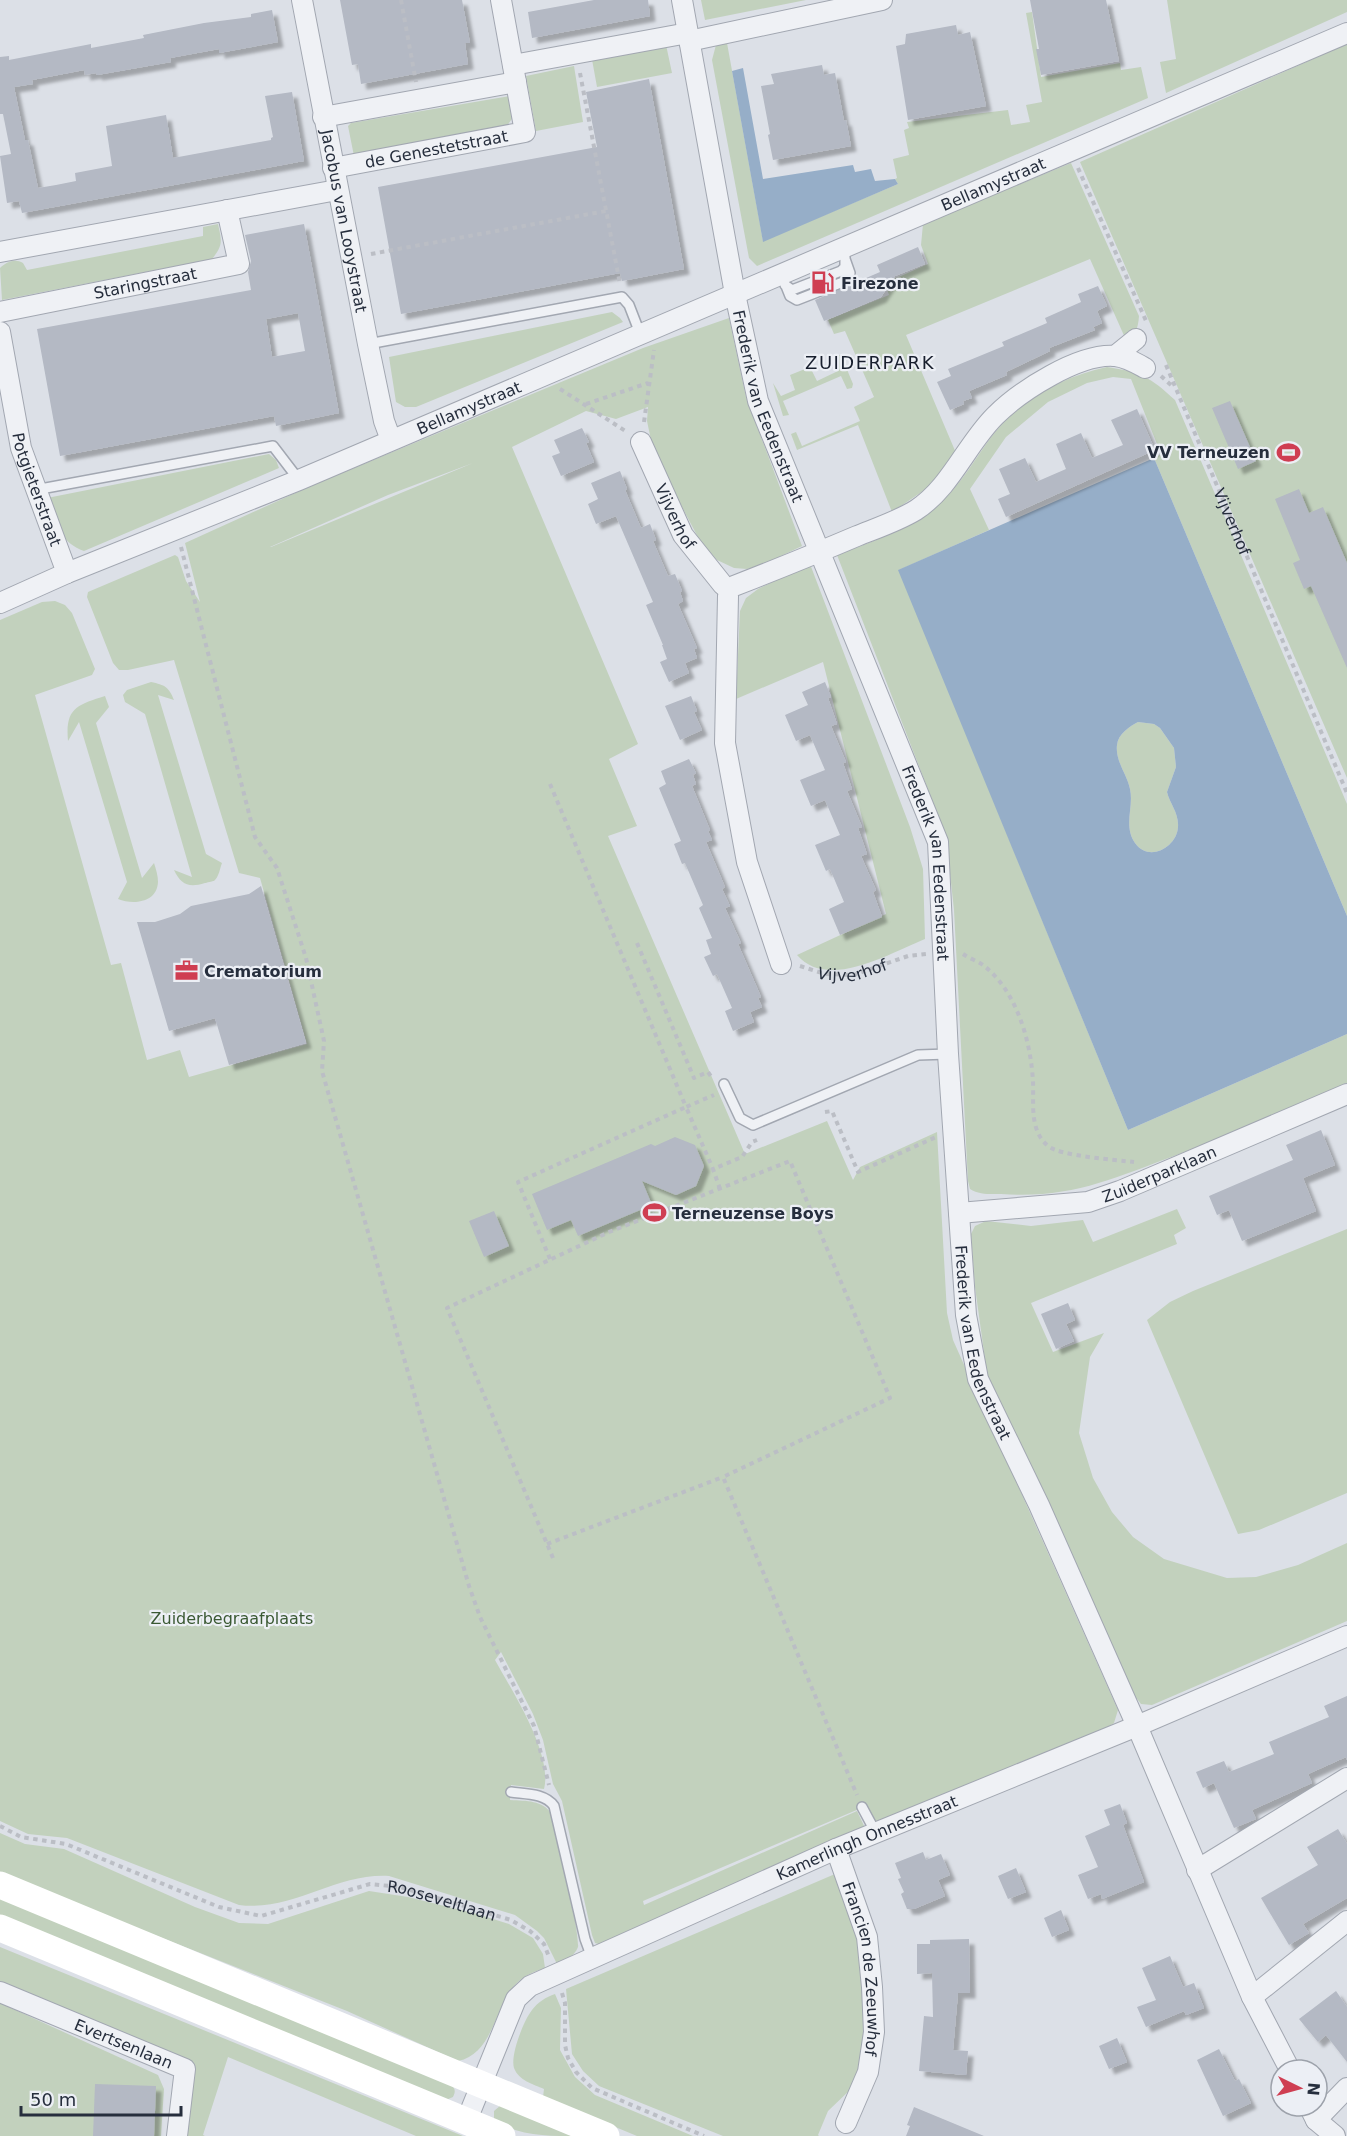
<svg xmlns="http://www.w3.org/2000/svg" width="1347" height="2136" font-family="'DejaVu Sans',sans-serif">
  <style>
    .green { fill: #c2d1bd; fill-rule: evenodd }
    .water { fill: #96aec8; fill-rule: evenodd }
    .building { fill: #b4b9c4; fill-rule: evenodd; filter: url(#shadow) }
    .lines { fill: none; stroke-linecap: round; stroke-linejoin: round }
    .lane-casing { stroke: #a2a7b1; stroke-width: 12 }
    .street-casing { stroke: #a2a7b1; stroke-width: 22 }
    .path { stroke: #bbbec5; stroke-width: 4; stroke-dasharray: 4.5 4.5; stroke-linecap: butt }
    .lane { stroke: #eff1f5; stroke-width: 9 }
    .street { stroke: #eff1f5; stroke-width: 20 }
    .secondary { stroke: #fff; stroke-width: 27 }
    .labels { text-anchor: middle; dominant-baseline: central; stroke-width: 4.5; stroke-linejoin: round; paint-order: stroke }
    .street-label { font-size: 16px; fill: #262e3d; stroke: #eceff5 }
    .poi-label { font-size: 16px; font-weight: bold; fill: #262e3d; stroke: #eceff5; text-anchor: start }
    .park-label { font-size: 16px; fill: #3a5933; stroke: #eceff5 }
    .neighbourhood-label { font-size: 18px; letter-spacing: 1.5px; fill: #181f2e; stroke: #eceff5 }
  </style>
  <defs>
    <filter id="shadow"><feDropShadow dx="5.5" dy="5.5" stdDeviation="1.5" flood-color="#0004"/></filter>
  </defs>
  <rect width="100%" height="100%" fill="#dce0e7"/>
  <path class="green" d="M701 0H806L705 20Z
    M1167 0H1347V12L1166 93 1160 62 1176 59Z
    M1032 12 1041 77 1120 63 1121 70 1141 67 1148 98 757 266 749 258 712 60 716 45 727 43 763 241 898 184 895 179 897 178 893 159 909 155 904 130 909 128 907 122 1008 110 1011 125 1030 122 1026 105 1042 102 1026 13Z
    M665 40 672 73 597 87 591 54Z
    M1347 44V778L1080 162Z
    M574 66 583 122 536 131 526 76Z
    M510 96 514 116 506 127 354 156 348 126 351 123Z
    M1071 163 1139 316C1138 329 1136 333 1126 340L1090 259 906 335 956 453 929 487 892 512 858 425 797 450 791 434 796 432 802 446 860 421 854 407 874 397 845 331 834 334 828 320 889 295 885 283 928 264 921 245 923 224Z
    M218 224C222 242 223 245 212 259L2 300 0 268C6 262 15 258 23 263L27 270 203 236V227Z
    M612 312 620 318 623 322 416 407H405L396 402 389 357Z
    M729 318 746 397 802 546 760 566 747 569 734 568 717 560 700 541 666 477 652 445 647 421 648 407 616 419 586 411 512 447 638 744 609 759 637 826 608 836 745 1154 827 1121 853 1180 860 1167 937 1132 947 1313 953 1340 1118 1710 1114 1723 1102 1731 878 1826 866 1806 643 1901 644 1905 857 1811 866 1830 602 1945 595 1943 592 1935 562 1801 553 1784 543 1740 533 1714 501 1652 495 1660C512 1691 553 1754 544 1789L511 1785 510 1800C527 1801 542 1800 552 1814 558 1823 580 1937 578 1947 574 1957 566 1959 557 1964L544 1938 537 1931 515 1915 389 1876C335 1873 293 1912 239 1905L67 1838 28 1834 0 1821V620L42 602 55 601 65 605 72 613 95 669 92 675 35 695 111 965 121 963 147 1060 180 1050 189 1077 307 1044 260 878 239 873 174 660 128 670H119L113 663 87 597 88 592 175 555 178 557 186 581 200 602 185 543 313 485 643 348ZM473 463 271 547H270L388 495Z
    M838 355H841L853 384 852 388 847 389 841 376 783 401 789 415 783 416 773 383 781 396 795 390 790 375 810 367 817 381 838 371 834 357Z
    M1107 367C1141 372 1150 377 1175 400L1347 804V916L1154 458 1161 454 1131 379 1113 377 1087 383 1048 402 1006 437 970 489 989 530 899 570 1128 1130 1347 1034V1083C1289 1107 1232 1133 1174 1156 1112 1179 1070 1199 1001 1194 991 1194 979 1195 970 1189L968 1181 954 910 948 855 936 810 837 555C874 541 913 528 942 501 962 483 976 457 992 436 1021 400 1063 376 1107 367Z
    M269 454 276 460 279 468 84 551C59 542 55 521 47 498Z
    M810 564 910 827 923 869 925 939C890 953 828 991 797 955L886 914 823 662 736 699 740 611 746 598 758 589Z
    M151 682C165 685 169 687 174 700L158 695 206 854 222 863C220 868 219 877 214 881 213 881 206 883 205 883 189 888 181 885 174 870L192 877 145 714 125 702 123 695 127 690Z
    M105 696 109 707 96 723 142 878 154 863C156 869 158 876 158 882 157 903 133 905 118 899L127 882 79 722 68 741C65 708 77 705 105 696Z
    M1138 722 1154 724 1160 728 1174 748 1176 767 1167 792C1170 804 1179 813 1178 827 1177 847 1149 863 1135 843 1123 825 1134 808 1130 789 1127 774 1115 761 1117 745 1118 734 1130 726 1138 722Z
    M1177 1209 1186 1228 1174 1235 1177 1244 1031 1303 1053 1352 1104 1333 1090 1357 1079 1433 1093 1478 1112 1512 1133 1537 1164 1559 1227 1578 1256 1577 1298 1565 1347 1543V1621L1152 1705 1141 1704 1134 1695 987 1374 975 1287 971 1234 975 1226 986 1221 1031 1226 1083 1220 1093 1242Z
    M1347 1229V1493L1259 1530 1238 1534 1147 1320 1170 1302 1193 1291Z
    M0 1833 25 1844 64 1849 195 1907 239 1923 268 1924 369 1891 408 1897 477 1914 509 1924 533 1938 543 1954 545 1968C535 1971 523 1976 516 1984 494 2008 493 2054 458 2061L347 2011 0 1874Z
    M835 1874 845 1895 861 1951 866 2018 859 2070 851 2089 828 2111 818 2135 819 2136H723L599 2086 583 2071 572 2054 566 1989Z
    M0 1898 451 2084C455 2089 456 2091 453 2097L446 2100 0 1917Z
    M0 1947 463 2136H416L228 2057 203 2135 205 2136H179L181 2075 0 1984Z
    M555 1994 561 2008 560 2050 575 2077 595 2095 693 2136H637L543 2097 544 2089C533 2084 519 2081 514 2068 510 2055 524 2020 532 2010 538 2002 546 1997 555 1994Z
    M0 2003 158 2075 164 2089 161 2136H0Z
    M501 2105 578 2136C549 2136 516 2136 494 2119V2111Z"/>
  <path class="water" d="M743 68 763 179 853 165 855 172 871 169 875 181 895 179 898 184 763 242 732 71Z
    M1154 458 1347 916V1034L1128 1130 898 570ZM1138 722 1154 724 1160 728 1174 748 1176 767 1167 792C1170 804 1179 813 1178 827 1177 847 1149 863 1135 843 1123 825 1134 808 1130 789 1127 774 1115 761 1117 745 1118 734 1130 726 1138 722Z"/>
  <path class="building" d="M340 0H462L470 43H465L468 64 361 84 358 64 352 65Z
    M594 0H648L650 16 532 38 528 12Z
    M1030 0H1106L1119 61 1041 75 1036 49H1039Z
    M272 10 278 42 219 53V49L170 58 171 62 97 75 96 73 85 75 84 70 32 80 33 84 14 87 25 140H28L38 188 56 185 76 181 75 173 112 166 106 126 166 115 173 158 271 140V138L273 137 265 96 292 92 304 161 22 213 19 201 7 203 0 156 11 154 3 114H0V57L9 56V60L91 44V48L144 38 143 35 204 23 251 17V14Z
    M956 25 958 35 970 32 986 106 908 120 896 46 905 44 906 34Z
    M822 65 824 75 835 73 844 121 846 120 851 146 773 160 768 135 770 134 761 86 774 84 771 74Z
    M649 79 684 269 622 281 620 273 401 314 378 187 597 147 586 92Z
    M304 224 339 413 276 426 274 416 60 456 37 329 251 290 248 272 251 261 245 235ZM298 313 305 351 272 357 266 319Z
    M918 247 925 264 895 276 881 297 824 321 815 300 880 272 877 265Z
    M1098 286 1107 306 1097 311 1102 323 1093 327 1095 330 1049 348 1050 351 1006 372 1007 375 969 391 972 398 963 401 964 404 950 410 937 382 951 376 948 369 1004 346 1002 342 1047 323 1045 318 1081 302 1078 294Z
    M1230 401 1256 461 1238 469 1212 408Z
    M1137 409 1155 450 1006 517 998 499 1010 494 999 469 1025 458 1036 482 1066 469 1056 444 1081 433 1092 458 1123 445 1111 420Z
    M582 428 589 442 586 443 594 462 561 476 552 456 560 453 554 440Z
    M620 471 627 489 625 490 641 528 650 524 656 540 653 541 668 576 675 574 682 591 680 592 683 601 678 604 697 648 694 649 697 658 685 663 689 673 669 682 660 662 667 659 662 645H663L646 605 653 602 616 516 596 524 588 504 598 499 591 483Z
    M1299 489 1309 513 1323 507 1347 563V668L1311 586 1304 589 1293 563 1300 560 1275 499Z
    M825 682 831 697 828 698 837 724 831 726 846 762 843 763 852 789 847 791 862 827 858 828 867 854 861 856 876 890 873 892 882 917 840 935 829 909 844 902 830 869 826 871 815 845 840 835 825 800 811 806 800 780 825 770 810 735 796 741 785 715 808 705 802 692Z
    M691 696 697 711 694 712 702 730 680 740 665 706Z
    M689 759 696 773 693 775 696 784 692 786 710 830 708 831 712 840 706 842 725 887 722 889 730 906 725 908 741 943 738 944 761 997 758 998 762 1007 750 1012 754 1022 733 1031 725 1011 732 1008 717 974 713 976 704 957 711 954 706 940 712 938 699 908 703 905 685 863 682 864 674 844 681 841 659 788 666 784 661 771Z
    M261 886 306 1043 229 1065 215 1018 169 1031 137 922H155L180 914 191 906 249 894Z
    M1321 1130 1335 1165 1303 1178 1316 1211 1242 1241 1229 1210 1217 1215 1209 1196 1293 1160 1286 1145Z
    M675 1137 695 1145 704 1166 696 1186 676 1195 642 1181 652 1205 578 1236 571 1220 547 1230 532 1194 651 1144 655 1146Z
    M494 1211 509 1246 484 1257 469 1221Z
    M1068 1303 1075 1320 1066 1324 1074 1341 1056 1349 1041 1314Z
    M1347 1696V1760L1346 1757 1308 1774 1312 1783 1252 1810 1256 1819 1234 1828 1214 1783 1203 1788 1196 1772 1224 1761 1229 1772 1274 1754 1269 1742 1329 1717 1324 1706Z
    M1120 1804 1127 1823 1123 1825 1144 1882 1102 1899 1101 1894 1088 1899 1078 1875 1098 1867 1085 1836 1110 1825 1104 1810Z
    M1338 1829 1347 1844V1898L1303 1924 1309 1933 1289 1945 1261 1898 1318 1865 1307 1847Z
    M923 1852 926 1860 941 1854 950 1875 938 1880 945 1896 914 1909H907L901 1894 904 1892 898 1879 901 1878 895 1863Z
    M1016 1868 1026 1892 1008 1899 998 1876Z
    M1061 1910 1069 1930 1052 1937 1044 1918Z
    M969 1939 970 1993H958L953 2050 968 2051 966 2075 919 2071 924 2016 933 2017 932 1973 917 1974V1944H930V1940Z
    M1170 1956 1183 1987 1194 1983 1204 2008 1186 2015 1184 2011 1146 2027 1137 2007 1156 2000 1142 1968Z
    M1336 1991 1347 2007V2062L1326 2035 1318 2042 1299 2019Z
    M1117 2038 1127 2062 1109 2069 1099 2046Z
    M1219 2049 1235 2081 1239 2079 1251 2103 1223 2116 1197 2060Z
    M95 2084 156 2086 154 2136H93Z
    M914 2107 984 2136H906L910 2126 907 2125Z"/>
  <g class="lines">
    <defs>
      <path id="lane" d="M785 285 792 290 841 271 845 267V257
        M786 286 790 296 797 300 843 282 850 273 844 256
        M368 344 622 297 629 305 641 336
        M35 490 273 446 299 480
        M724 1084 740 1118 753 1125 918 1055 948 1054
        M511 1792C525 1794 545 1793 554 1806L585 1939 592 1958
        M862 1807 876 1833"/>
      <g id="street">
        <path id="s4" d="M302 0 368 344 384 421 391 440"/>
        <path id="s5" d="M682 0 735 294 758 401 938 842 948 1054 966 1315 978 1379 1039 1505 1137 1726 1252 1997 1290 2070"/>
        <path d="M689 41 882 0"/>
        <path d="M513 65 688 33"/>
        <path d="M323 117 516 82"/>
        <path id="s6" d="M333 168 525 132 501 0"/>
        <path d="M0 252 337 190"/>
        <path id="s7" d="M0 312 239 264 227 210"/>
        <path id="s8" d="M0 332 21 448 67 573"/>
        <path d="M1115 356 1136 339"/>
        <path id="s9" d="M641 442 683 535 723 585"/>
        <path d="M734 586C775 570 817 553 857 536 877 528 898 521 916 510 951 487 966 445 995 416 1020 391 1079 353 1115 356 1126 357 1136 363 1145 368"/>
        <path d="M728 596 725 743 747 862 781 964"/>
        <path id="s10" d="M0 603 67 573 299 480 1347 33"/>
        <path id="s11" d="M959 1213 1088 1202 1120 1191 1347 1094"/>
        <path id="s12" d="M836 1849 867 1937 872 1987 874 2032 868 2072 846 2123"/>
        <path d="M1197 1870 1347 1778"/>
        <path id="s13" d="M0 1992 185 2069 177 2136"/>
        <path d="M1252 1997 1347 1921"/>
        <path d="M1309 2106 1316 2120 1335 2136"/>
        <path d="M1316 2120 1347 2088"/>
        <path id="s14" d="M466 2122 516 1999 530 1986 836 1849 1137 1726 1347 1636"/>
      </g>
    </defs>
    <use href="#lane" class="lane-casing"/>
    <use href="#street" class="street-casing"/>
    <g class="path">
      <path d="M401 0 416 82"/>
      <path d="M580 73 620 284"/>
      <path d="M1078 168 1147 323"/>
      <path d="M371 254 606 211"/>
      <path id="s1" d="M1166 365 1347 793"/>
      <path d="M1161 376 1173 387"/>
      <path d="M560 389 627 432"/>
      <path d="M586 404 648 383"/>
      <path d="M644 422 654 350"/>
      <path d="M181 547 255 837 277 868 306 958 324 1041 322 1071 469 1586 480 1617 534 1726 549 1785"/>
      <path d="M550 784 686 1107 714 1095"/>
      <path d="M637 943 694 1078 708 1072 712 1078"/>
      <path d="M963 954C969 958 977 961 983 965 1017 991 1031 1042 1033 1082 1034 1104 1029 1130 1048 1146 1060 1156 1116 1160 1134 1162"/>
      <path id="s2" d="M800 966 825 974 854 975 908 956 926 954"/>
      <path d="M825 1112 832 1111 858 1172 936 1137"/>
      <path d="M720 1189 713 1169 742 1157 752 1142 757 1140"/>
      <path d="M550 1259 518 1182 686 1107 713 1169"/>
      <path d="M547 1544 723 1477"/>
      <path d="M553 1558 447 1308 609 1232 790 1161 890 1398 723 1477 857 1795"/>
      <path id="s3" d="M0 1826 21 1837 66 1844 219 1907 261 1916 370 1884 400 1887 511 1920 530 1931 544 1944 549 1957"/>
      <path d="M562 1993 565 2003V2045L568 2058 576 2072 592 2088 704 2136"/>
    </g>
    <use href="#lane" class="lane"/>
    <use href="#street" class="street"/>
    <path class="secondary" d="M0 1885 606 2136
      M0 1928 502 2136"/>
  </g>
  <defs>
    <symbol id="fuel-bare" viewBox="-9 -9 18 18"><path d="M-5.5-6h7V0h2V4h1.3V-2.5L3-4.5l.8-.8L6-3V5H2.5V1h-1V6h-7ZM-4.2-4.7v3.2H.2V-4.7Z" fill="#cf3e52" stroke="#eceff5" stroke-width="2.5" paint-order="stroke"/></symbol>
    <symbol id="stadium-bare" viewBox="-9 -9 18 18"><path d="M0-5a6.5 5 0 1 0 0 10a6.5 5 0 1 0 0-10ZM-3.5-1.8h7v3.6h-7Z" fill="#cf3e52" stroke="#eceff5" stroke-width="2.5" paint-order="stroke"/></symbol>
    <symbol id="office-bare" viewBox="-9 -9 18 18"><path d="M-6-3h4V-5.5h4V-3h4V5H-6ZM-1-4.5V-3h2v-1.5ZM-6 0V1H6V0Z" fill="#cf3e52" stroke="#eceff5" stroke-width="2.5" paint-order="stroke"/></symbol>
  </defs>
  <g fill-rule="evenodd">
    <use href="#fuel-bare" x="806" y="266" width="33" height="33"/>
    <use href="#stadium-bare" x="1272" y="436" width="33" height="33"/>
    <use href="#office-bare" x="170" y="954" width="33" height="33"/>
    <use href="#stadium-bare" x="638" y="1196" width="33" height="33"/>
  </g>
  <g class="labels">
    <g class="street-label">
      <text stroke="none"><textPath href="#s6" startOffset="105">de Genestetstraat</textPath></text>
      <text stroke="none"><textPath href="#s10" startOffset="1078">Bellamystraat</textPath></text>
      <text stroke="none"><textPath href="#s4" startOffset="225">Jacobus van Looystraat</textPath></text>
      <text stroke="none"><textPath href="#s7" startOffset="148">Staringstraat</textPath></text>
      <text stroke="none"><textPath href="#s5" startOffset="416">Frederik van Eedenstraat</textPath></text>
      <text stroke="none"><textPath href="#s10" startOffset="508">Bellamystraat</textPath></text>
      <text stroke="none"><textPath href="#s8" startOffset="162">Potgieterstraat</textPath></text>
      <text stroke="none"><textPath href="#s9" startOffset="82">Vijverhof</textPath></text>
      <text stroke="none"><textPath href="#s1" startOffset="170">Vijverhof</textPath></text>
      <text stroke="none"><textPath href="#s5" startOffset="903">Frederik van Eedenstraat</textPath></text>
      <text stroke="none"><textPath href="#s2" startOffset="54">Vijverhof</textPath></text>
      <text stroke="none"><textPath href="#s11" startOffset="206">Zuiderparklaan</textPath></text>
      <text stroke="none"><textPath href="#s5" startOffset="1389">Frederik van Eedenstraat</textPath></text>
      <text stroke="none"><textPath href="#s14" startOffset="520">Kamerlingh Onnesstraat</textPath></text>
      <text stroke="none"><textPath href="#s3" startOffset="465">Rooseveltlaan</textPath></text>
      <text stroke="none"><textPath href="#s12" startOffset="124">Francien de Zeeuwhof</textPath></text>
      <text stroke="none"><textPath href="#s13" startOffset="134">Evertsenlaan</textPath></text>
    </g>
    <g class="poi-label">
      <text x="841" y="283">Firezone</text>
      <text x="1270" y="452" text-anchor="end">VV Terneuzen</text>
      <text x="204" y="971">Crematorium</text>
      <text x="672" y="1213">Terneuzense Boys</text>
    </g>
    <g class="park-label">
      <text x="232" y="1618">Zuiderbegraafplaats</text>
    </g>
    <g class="neighbourhood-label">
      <text x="870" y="362">ZUIDERPARK</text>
    </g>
  </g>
  <g transform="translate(1299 2088) rotate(95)"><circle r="28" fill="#eceff5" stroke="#9da2ab" stroke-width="1.5"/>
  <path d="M0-4.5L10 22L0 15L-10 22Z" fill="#cf3e52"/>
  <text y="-9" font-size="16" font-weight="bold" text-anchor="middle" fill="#262e3d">N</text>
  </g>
  <path d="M21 2106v9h160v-9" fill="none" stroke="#262e3d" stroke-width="3"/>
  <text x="30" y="2106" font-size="18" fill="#262e3d" stroke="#eceff5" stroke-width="4.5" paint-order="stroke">50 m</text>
</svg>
